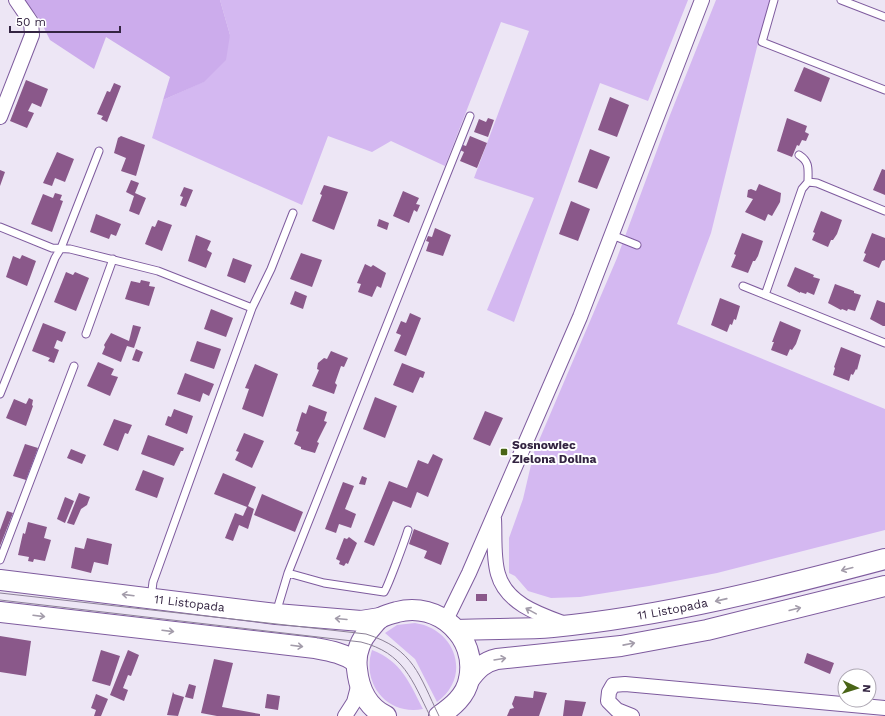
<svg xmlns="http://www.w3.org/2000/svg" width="885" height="716" font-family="'Work Sans',sans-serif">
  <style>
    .green { fill: #d4b8f1 }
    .forest { fill: #ccacec }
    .building { fill: #8a588a }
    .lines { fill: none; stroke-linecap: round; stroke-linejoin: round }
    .lane-casing { stroke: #7e5b9e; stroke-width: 9 }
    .street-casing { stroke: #7e5b9e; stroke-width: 16 }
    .secondary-casing { stroke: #7e5b9e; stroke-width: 22 }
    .lane { stroke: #fff; stroke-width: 7 }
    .street { stroke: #fff; stroke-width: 14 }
    .secondary { stroke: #fff; stroke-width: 20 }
    .tram { stroke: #8c8197; stroke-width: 1 }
    .oneway { stroke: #a39caa }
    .poi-dot { fill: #496416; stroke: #fff; stroke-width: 1.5 }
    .labels { text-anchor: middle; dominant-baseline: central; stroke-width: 4; stroke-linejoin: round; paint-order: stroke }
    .poi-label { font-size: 12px; font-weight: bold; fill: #332441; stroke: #fff; text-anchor: start }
    .street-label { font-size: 12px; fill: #332441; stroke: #fff }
  </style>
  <rect width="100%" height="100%" fill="#ede6f5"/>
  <path class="green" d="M220 0H688L648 101 600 83 514 322 487 310 534 198 474 178 529 31 501 22 445 166 391 141 372 152 328 136 302 205 152 138 163 100 203 82 230 35Z
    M716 0H772L760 35 711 233 677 324 885 409V530L717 573 649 586 580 597 551 598 528 591 515 576 509 573V538L523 499 534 452 617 258 670 115Z
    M415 623C456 629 472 677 437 702L415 659 385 633 397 625Z
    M372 650C402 662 409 682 423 709 387 716 361 683 372 650Z"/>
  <path class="forest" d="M24 0H220L230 35 226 60 204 82 163 100 170 77 106 37 94 69 50 40 40 20Z"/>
  <path class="building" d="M804 67 830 78 821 102 794 91Z
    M26 80 48 89 41 107 32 103 28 111 34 113 27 128 10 121Z
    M114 83 121 86 107 122 101 119 103 116 97 114 107 91 110 92Z
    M610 97 629 105 617 137 598 130Z
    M488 118 494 120 488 137 474 132 479 119 486 122Z
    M787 118 807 126 805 132 809 134 806 141 802 140 799 146 797 145 792 157 777 151Z
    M121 136 145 145 136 176 121 171 126 158 114 153 118 138Z
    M470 136 487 143 477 168 460 161 464 152 460 150 463 145 466 146Z
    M590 149 610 157 597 189 578 182Z
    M57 152 74 159 65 182 55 178 52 186 43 183Z
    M882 169 885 170V195L873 190Z
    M0 170 5 172 0 186Z
    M131 180 139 183 135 193 146 198 139 215 129 211 134 196 126 192Z
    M759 184 781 193 780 202 772 216 768 214 765 221 745 212 753 199 747 197 748 190 751 189 756 191Z
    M324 185 348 192 334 230 312 221 322 195 320 194Z
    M184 187 193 190 186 207 180 205 183 197 180 196Z
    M403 191 419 198 416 204 420 205 417 212 414 210 409 223 393 216Z
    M55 193 62 195 60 200 63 201 52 232 31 224 43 194 53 198Z
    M571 201 590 209 578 241 559 234Z
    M821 211 842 220 837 234 833 240H831L828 247 812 240 815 233 813 232Z
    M96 214 121 224 116 236 111 234 109 239 90 232Z
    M379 219 389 223 387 230 377 226Z
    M158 220 172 225 162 251 145 244 152 226 155 227Z
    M435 228 451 235 443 256 426 251 429 242 426 241 428 236 432 237Z
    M742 233 763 241 758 256 755 261H753L748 273 731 267 736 255 734 254Z
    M872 233 885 238V260L882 261 879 268 863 261 866 254 864 253Z
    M196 235 211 241 207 250 212 253 206 268 188 261Z
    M301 253 322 260 312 287 290 279Z
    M22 255 36 261 27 286 6 277 13 256 20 259Z
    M233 258 252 265 245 283 227 276Z
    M365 264 371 267 373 265 386 273 381 288 377 286 372 297 358 292 361 284 357 283Z
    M795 267 814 275 813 277 820 279 814 295 807 292 806 294 800 292V293L787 286Z
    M66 272 73 275 75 272 89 278 76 311 54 302Z
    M141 280 150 282 149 286 155 287 149 306 125 299 131 281 140 283Z
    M835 284 854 291V293L861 295 855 311 848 309 847 311 842 309 841 310 828 303Z
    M295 291 307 296 303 309 290 304Z
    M720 298 740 306 736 320 734 319 732 325 730 324 727 332 711 325Z
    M877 300 885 303V326H883L870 319Z
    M211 309 233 318 226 337 204 329Z
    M410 313 421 318 406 356 394 351 401 335 396 333 401 321 406 323Z
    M780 321 801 330 796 344 792 350 790 349 787 356 771 350 774 342H772Z
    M43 323 66 332 62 342 57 340 54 348 59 350 54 363 48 361 50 358 32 351Z
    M133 325 141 327 134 348 127 346 121 362 102 354 105 347 104 345 111 333 129 341Z
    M197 341 221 349 214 369 190 361Z
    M841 347 861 355 857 370 856 369 853 375 851 374 849 381 833 375 835 368 834 367Z
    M136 349 143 352 139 362 132 360Z
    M331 351 348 358 344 367 341 366 335 383 337 385 334 394 312 386 319 370 317 369 318 363 324 358 327 359Z
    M98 362 114 369 111 375 118 377 110 396 87 386Z
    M402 363 425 372 423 378 420 377 413 393 393 385Z
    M255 364 278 374 263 417 242 409 249 389 245 388Z
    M185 373 214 384 209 396 203 393 200 402 177 394Z
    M375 397 397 406 385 438 363 429Z
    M29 398 33 400 32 405 33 406 26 426 6 418 14 399 26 404Z
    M309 405 327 412 324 421 327 422 317 442 319 443 315 453 301 449V447L294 444 299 432 296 431 302 412 306 414Z
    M174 409 193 416 187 434 165 425 168 416 171 417Z
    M485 411 503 418 490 446 473 439Z
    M114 419 132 425 128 434 125 433 118 451 103 445Z
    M244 433 264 441 252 468 235 460 239 452 236 451Z
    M148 435 184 448 183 451H181L174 466 141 454Z
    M25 444 38 448 26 480 13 476Z
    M71 449 86 455 82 464 67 458Z
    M433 454 443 459 428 497 417 492 411 508 393 501 374 546 364 542 389 481 407 488 418 460 428 464Z
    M143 470 164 478 157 498 135 490Z
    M223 473 256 487 248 506 254 509 248 529 239 525 233 541 225 538 235 513 243 516 247 507 214 494Z
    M362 476 367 478 365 485 359 484Z
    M343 482 354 486 345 509 356 514 351 528 339 524 336 533 325 529Z
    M79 493 90 497 87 505 81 509 74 525 67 523Z
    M262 494 303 512 295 532 254 515Z
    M65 497 74 501 65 523 57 519Z
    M7 511 13 513 0 546V530Z
    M28 522 47 527 44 538 51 540 45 561 34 559 33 562 28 561 29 557 18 555 23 533 25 534Z
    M414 529 449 543 441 565 424 558 427 551 409 544Z
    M349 537 357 543 348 564 346 563 344 566 339 564 340 561 336 559 344 538 347 539Z
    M87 538 112 544 108 565 94 562 91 573 71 568 75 547 84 549Z
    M476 594H487V601H476Z
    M0 636 31 641 26 676 0 672Z
    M101 650 120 656 110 686 92 681Z
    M128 650 139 655 131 676 128 675 123 688 128 690 124 701 110 695Z
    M807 653 834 663 830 674 804 663Z
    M214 659 233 663 222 707 260 714V716H217L201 713Z
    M189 684 196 686 193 699 185 697Z
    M534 691 547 693 539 716H507L510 709 514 708 512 704 515 696 533 698Z
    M173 692 174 694 184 697 178 716 167 715Z
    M96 694 108 699 101 716H94L96 710 91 708Z
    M267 694 280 696 278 710 265 708Z
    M565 700 586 702 582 716H563Z"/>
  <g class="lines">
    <defs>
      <path id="lane" d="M774 0 762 42 885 90
        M841 0 885 17
        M799 155C810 162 808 169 808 182
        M0 227 52 248 70 249 158 271 252 308 153 582 151 598
        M612 235 637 245
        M743 286 885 343
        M765 295 802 189 808 182 817 183 885 211
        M252 308 271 269 293 213
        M86 334 113 259
        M0 394 55 258 61 248 99 151
        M0 560 74 366
        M288 573 324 583 384 592C387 589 405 540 408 530
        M276 613 288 573 470 116"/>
      <path id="street" d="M0 117 32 35 31 22 16 0
        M494 519C495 536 493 557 498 574 506 603 538 614 563 623
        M446 620 469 573 580 317 702 0
        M345 716 354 702 359 683
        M632 716 617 710 608 701 609 692 613 685 625 684 885 708"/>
      <g id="secondary">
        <path id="s1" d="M0 580 276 614 361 621 380 618"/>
        <path d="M0 612 315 648C331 651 343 653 356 662"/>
        <path id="s2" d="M456 630C489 628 521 630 553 627 666 616 776 588 885 559"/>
        <path d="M469 680C477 669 484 662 497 659L621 646 707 630 885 586"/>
        <path d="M386 716C367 707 359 689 357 669 355 655 360 641 369 630 372 627 376 621 379 619 384 615 391 614 397 612 438 601 478 637 469 679 466 696 452 707 439 716"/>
      </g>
    </defs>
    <use href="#lane" class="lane-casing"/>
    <use href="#street" class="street-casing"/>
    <use href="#secondary" class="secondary-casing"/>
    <use href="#lane" class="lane"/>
    <use href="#street" class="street"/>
    <use href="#secondary" class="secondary"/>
    <path class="tram" d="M0 593 366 634C414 649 419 675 439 716
      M0 600 361 642C404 653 412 680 430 716"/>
  </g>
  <defs><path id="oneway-shaft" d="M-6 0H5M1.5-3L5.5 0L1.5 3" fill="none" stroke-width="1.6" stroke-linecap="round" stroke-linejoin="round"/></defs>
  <g class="oneway">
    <use href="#oneway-shaft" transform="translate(847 569) rotate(165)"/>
    <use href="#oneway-shaft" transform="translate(128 595) rotate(-173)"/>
    <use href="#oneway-shaft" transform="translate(721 600) rotate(167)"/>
    <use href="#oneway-shaft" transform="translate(795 609) rotate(-14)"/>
    <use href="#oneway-shaft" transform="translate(531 611) rotate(-151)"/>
    <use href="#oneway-shaft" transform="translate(39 616) rotate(7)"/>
    <use href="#oneway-shaft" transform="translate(341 619) rotate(-175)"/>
    <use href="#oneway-shaft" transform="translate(168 631) rotate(7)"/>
    <use href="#oneway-shaft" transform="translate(629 644) rotate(-11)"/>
    <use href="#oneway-shaft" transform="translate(297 646) rotate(7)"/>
    <use href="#oneway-shaft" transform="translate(500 659) rotate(-9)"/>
  </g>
  <rect class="poi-dot" x="500" y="448" width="8" height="8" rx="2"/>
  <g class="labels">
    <g class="poi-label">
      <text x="512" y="445">Sosnowiec<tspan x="512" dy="14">Zielona Dolina</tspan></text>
    </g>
    <g class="street-label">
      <text stroke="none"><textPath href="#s1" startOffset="191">11 Listopada</textPath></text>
      <text stroke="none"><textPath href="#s2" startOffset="218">11 Listopada</textPath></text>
    </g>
  </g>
  <g transform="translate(857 688) rotate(94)"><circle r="19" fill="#ffffff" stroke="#ada7b3"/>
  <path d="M0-3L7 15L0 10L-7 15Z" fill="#496416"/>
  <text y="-6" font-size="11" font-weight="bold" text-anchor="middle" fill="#332441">N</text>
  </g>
  <path d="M10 26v6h110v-6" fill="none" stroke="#332441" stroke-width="2"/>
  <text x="16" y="26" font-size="12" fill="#332441" stroke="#ffffff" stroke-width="3" paint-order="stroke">50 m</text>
</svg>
